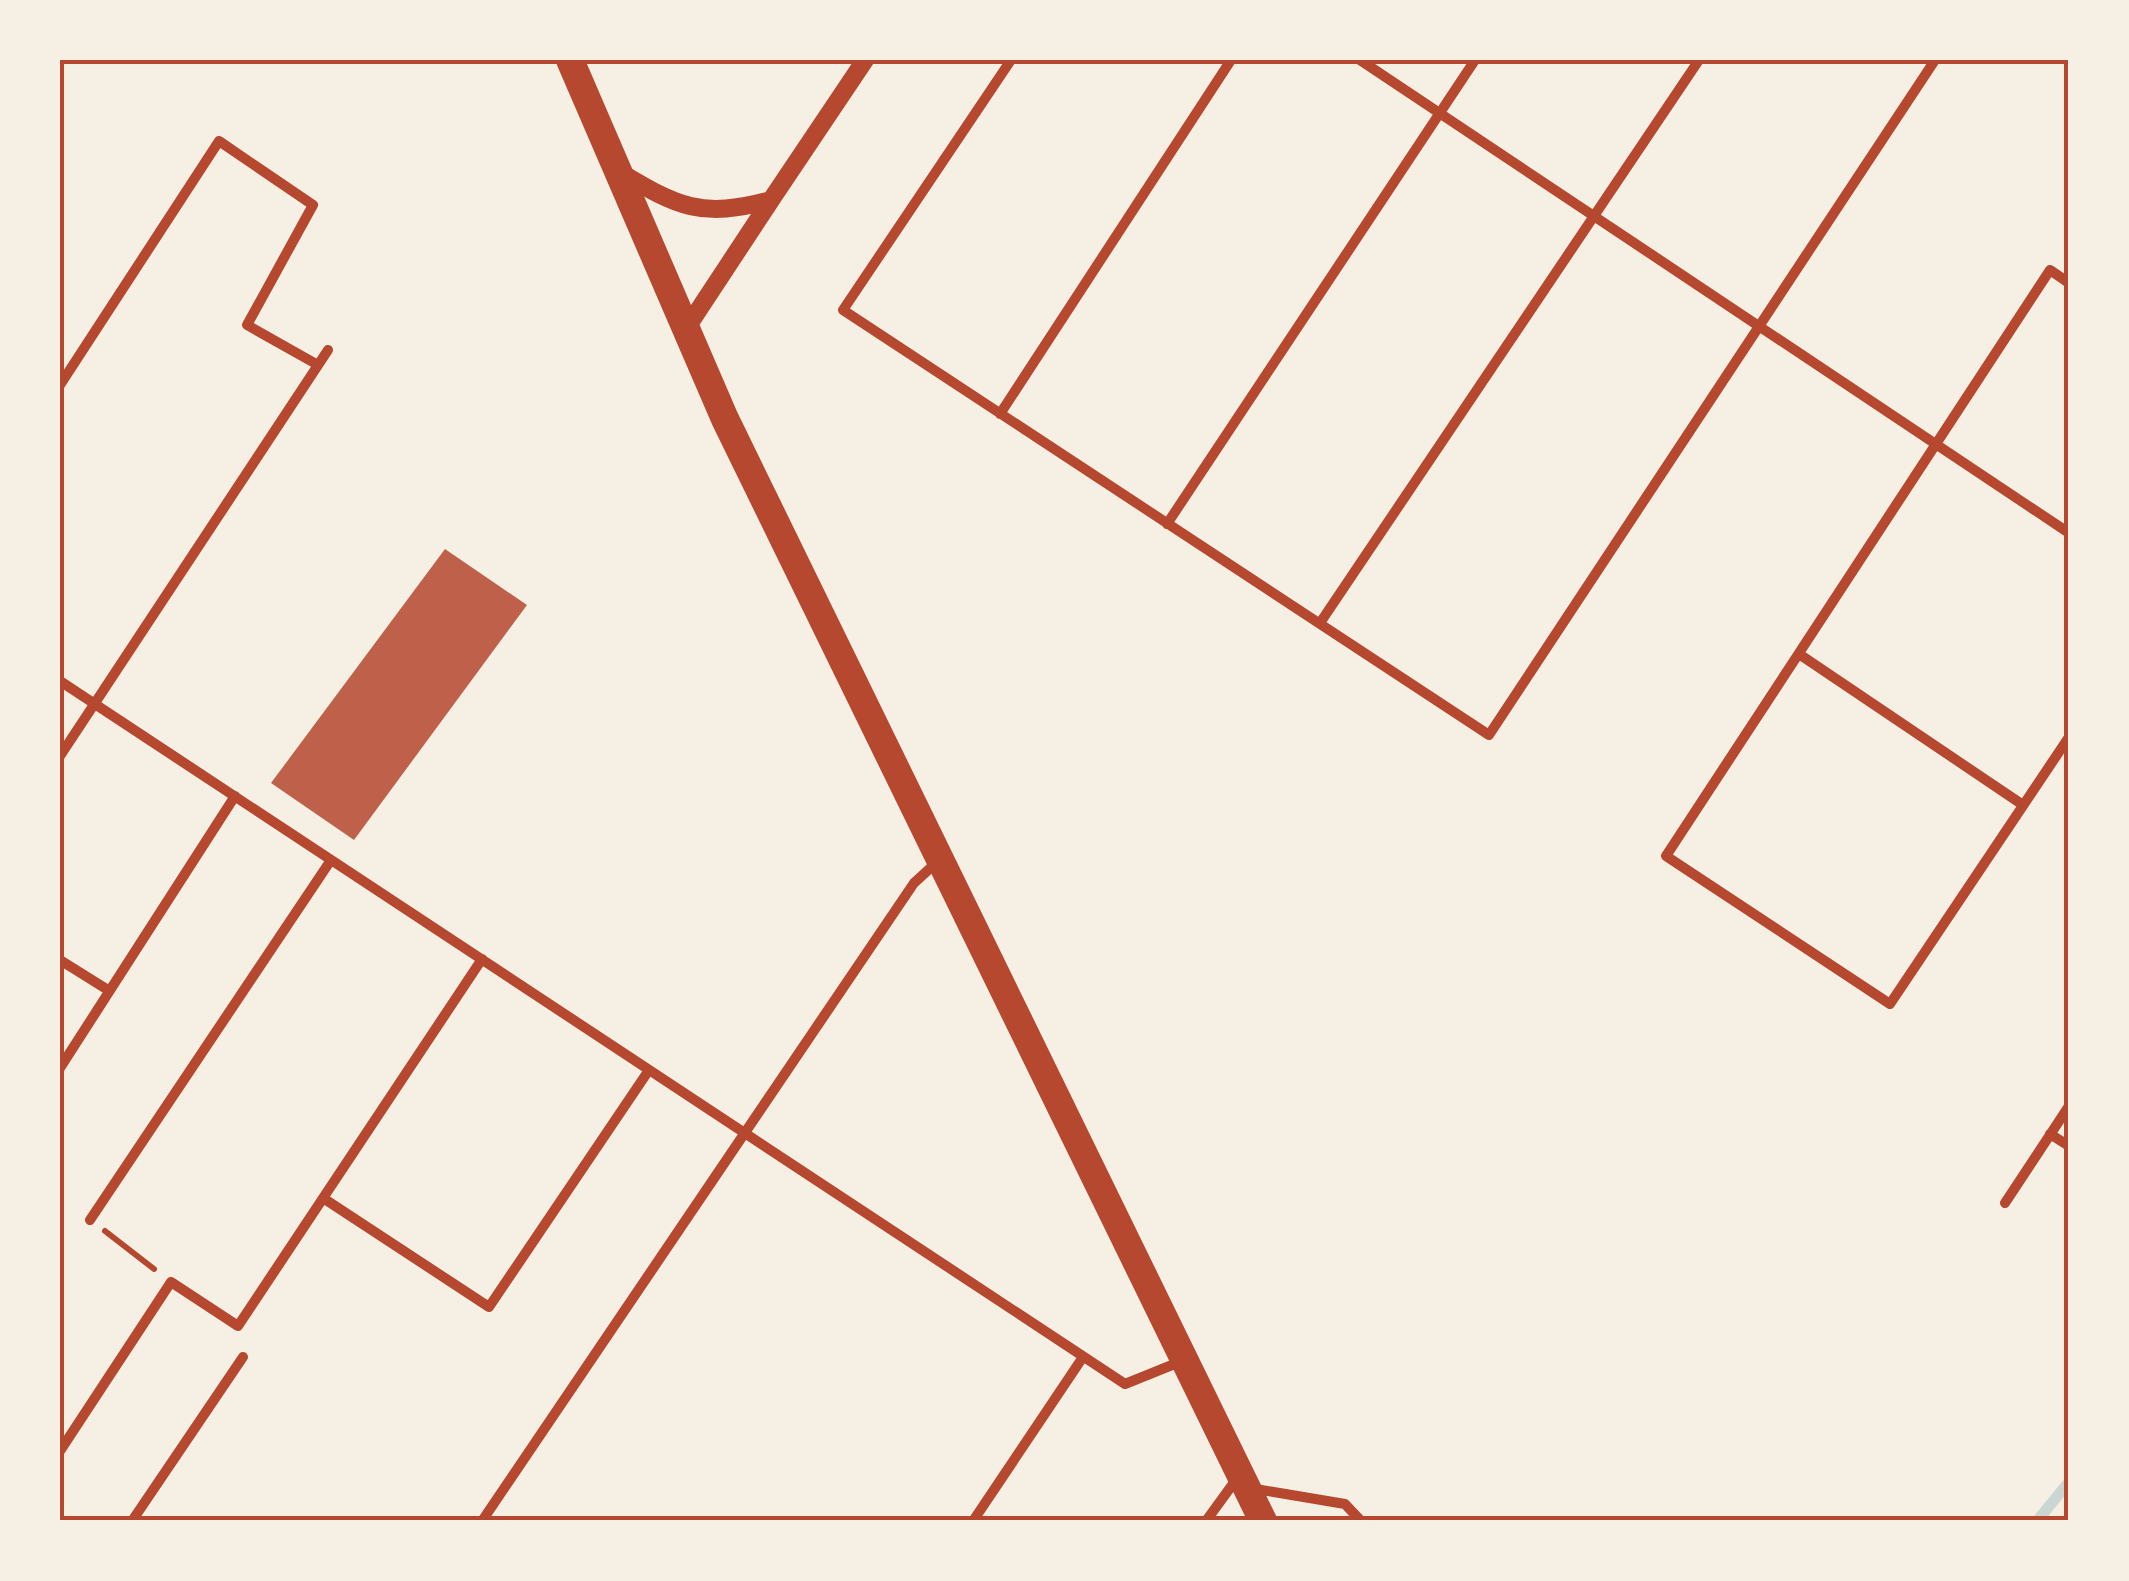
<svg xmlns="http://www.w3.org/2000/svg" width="2129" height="1581" font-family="'Exo 2',sans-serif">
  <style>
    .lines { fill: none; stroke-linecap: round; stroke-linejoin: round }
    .stream { stroke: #c9d6d2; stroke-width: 11 }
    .building { fill: #bf614a }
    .path { stroke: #b5482f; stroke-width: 6 }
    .minor { stroke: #b5482f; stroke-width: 10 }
    .tertiary { stroke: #b5482f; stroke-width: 18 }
    .trunk { stroke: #b5482f; stroke-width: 28 }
    .neatline { fill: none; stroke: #b5482f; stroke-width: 4 }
  </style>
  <rect width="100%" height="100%" fill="#f6efe4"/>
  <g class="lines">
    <path class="stream" d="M2037 1521 2069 1482"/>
  </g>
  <path class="building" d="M445 549 527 605 354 840 271 783Z"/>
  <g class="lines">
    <path class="path" d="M105 1231 154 1269"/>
    <path class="minor" d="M1011 60 843 310 1489 735 1935 60
      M1360 60 2069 533
      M2069 283 2050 270 1666 856 1890 1004 2069 737
      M60 385 219 141 313 205 247 325 318 365
      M1000 414 1231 60
      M1167 524 1475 60
      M1320 623 1699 60
      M1799 654 2023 805
      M60 681 1125 1384 1182 1361
      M60 756 328 350
      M60 960 108 990
      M60 1068 235 796
      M2050 1134 2069 1146
      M323 1198 489 1307 649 1070
      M2005 1203 2069 1106
      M90 1220 331 860
      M60 1451 171 1282 238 1326 482 959
      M1250 1488 1345 1504 1361 1521
      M132 1521 243 1357
      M482 1521 914 883 937 862
      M973 1521 1083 1357
      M1206 1521 1238 1477"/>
    <path class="tertiary" d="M618 171C678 207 701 219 771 200L686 329
      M771 200 865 60"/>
    <path class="trunk" d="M570 60 725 419 1263 1521"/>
  </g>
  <rect width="2129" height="1581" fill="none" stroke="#f6efe4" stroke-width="125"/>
  <rect x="62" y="62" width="2004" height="1456" class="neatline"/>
</svg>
